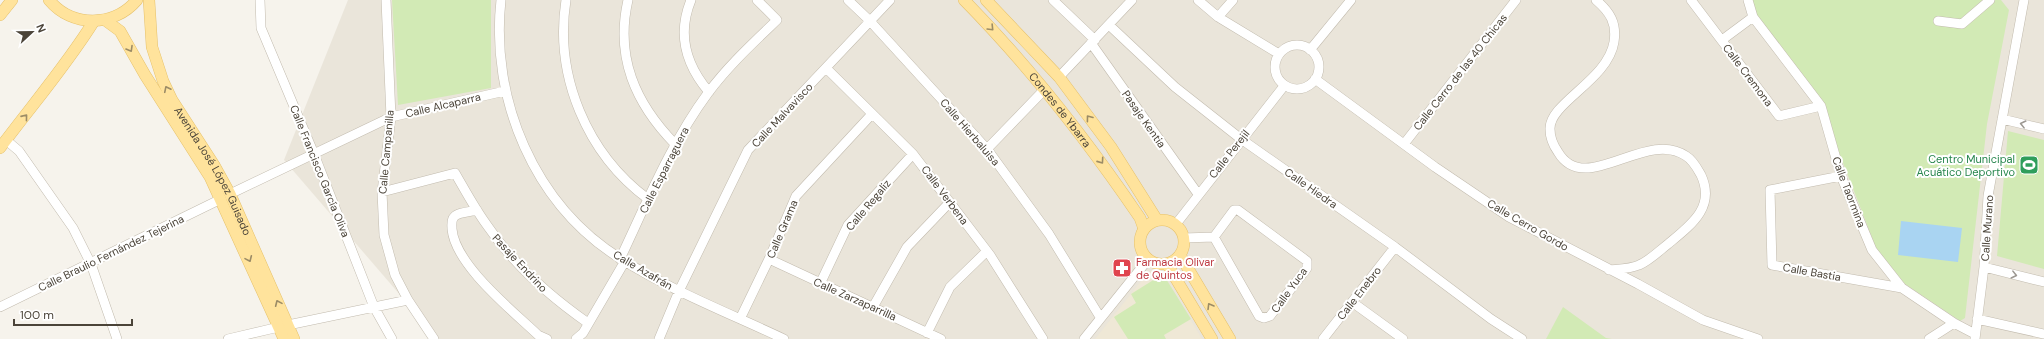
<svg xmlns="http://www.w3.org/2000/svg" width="2044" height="339" font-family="'DM Sans',sans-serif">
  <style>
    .residential { fill: #eae5da }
    .education { fill: #efe8d6 }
    .green { fill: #d2eab5 }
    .water { fill: #a9d4f2 }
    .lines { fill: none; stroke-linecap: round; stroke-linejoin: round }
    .minor-casing { stroke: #c2bbae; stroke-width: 10 }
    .major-casing { stroke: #e6c16a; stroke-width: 12 }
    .minor { stroke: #fff; stroke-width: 9 }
    .major { stroke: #ffe39c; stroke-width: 11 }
    .oneway { stroke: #9c8c66 }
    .oneway2 { stroke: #9c9892 }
    .labels { text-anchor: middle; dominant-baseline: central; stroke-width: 4; stroke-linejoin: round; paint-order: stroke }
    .street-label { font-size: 11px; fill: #4b4439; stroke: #fff }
    .leisure-label { font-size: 11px; fill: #27864d; stroke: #fff; text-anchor: end }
    .health-label { font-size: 11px; fill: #be3a42; stroke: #fff; text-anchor: start }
  </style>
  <rect width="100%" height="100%" fill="#f6f3ec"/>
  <path class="residential" d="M348 0H2044V339H438L284 160Z"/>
  <path class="education" d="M1152 270 1163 274 1202 339H1095L1145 276Z"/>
  <path class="green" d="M392 0H491V88L398 105Z
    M1752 0H2001L2009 10 1987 124 1965 318 1960 321 1905 284 1876 248 1821 106 1753 17Z
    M2008 131 2044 140V269L1997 256Z
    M1163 274 1191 319 1164 335 1166 339H1128L1114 317 1136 303 1131 294Z
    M1563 307 1606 338 1612 339H1546Z"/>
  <path class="water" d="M1901 221 1962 228 1958 262 1898 255Z"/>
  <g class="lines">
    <defs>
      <path id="minor" d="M260 0 261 28 314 154 374 307 392 339
        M386 0 391 117 382 192 384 235 395 275 408 300 434 339
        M501 0C490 99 534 205 621 259 672 291 729 313 784 339
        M566 0C554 76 587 154 648 199
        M628 0C615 57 635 103 675 144
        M691 0C677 34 686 65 709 92
        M848 0 869 20 987 149 1049 234 1100 317
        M1053 0 1095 40
        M1198 0 1218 17
        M1233 0 1218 17 1279 54
        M1596 0C1610 12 1617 23 1614 42 1608 80 1549 103 1550 129 1550 137 1553 145 1558 152 1585 198 1646 128 1686 156 1693 160 1697 168 1701 175 1716 207 1691 225 1668 244 1659 251 1649 261 1639 265 1630 269 1618 269 1609 270
        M1691 0 1779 116 1821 106
        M1748 0 1753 17 1821 106 1841 176 1872 250 1902 288 1954 323 1975 334
        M1938 21 1962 24 1990 0
        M1109 25 1175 87 1241 139 1395 247 1491 319 1522 339
        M1722 40 1753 17
        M1091 43 1198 194
        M1275 67a22 22 0 1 1 44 0a22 22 0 1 1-44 0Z
        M1310 50 1351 0
        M826 68 913 154 990 255 1043 339
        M1059 77 1132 0
        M1315 79 1435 167 1509 217 1638 284 1703 320 1758 339
        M2002 119 2044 129
        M6 140 19 151 73 228 91 264 117 339
        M1404 144 1516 0
        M987 149 1045 89
        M1841 176 1770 190 1772 265 1902 288
        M382 192 455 173C466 192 476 211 489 228 515 266 551 297 588 323
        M230 194 391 117 505 91
        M477 210C471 212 458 212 454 217 451 220 452 225 452 229 455 265 513 311 538 335L547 339
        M1176 224 1284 86
        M1184 238 1214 237 1234 210H1238L1307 261V268L1270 316 1264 318 1259 316 1214 237
        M620 259C647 202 671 143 708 93 728 66 753 43 777 20L757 0
        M769 259 941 339
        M1984 267 2044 282
        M820 284 848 225 913 154
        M1352 302 1403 339
        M0 307 221 199
        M873 307 907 247 950 202
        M740 319 769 259 796 196 872 114
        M1977 319 2044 334
        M288 325 408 300
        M927 333 950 287 987 251
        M228 339 279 327
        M576 339 583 333 625 261
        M659 339 679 291 748 150 890 0
        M1084 339 1146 262V258
        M1323 339 1395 247
        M1929 339 1954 323
        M1975 339 1984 267 1988 196 2024 0"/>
      <g id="major">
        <path d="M49 0C72 28 114 27 137 0"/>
        <path id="s1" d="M149 0 152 47 163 81 172 100 214 165 230 194 294 339"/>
        <path id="s2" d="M964 0C1030 67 1087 140 1140 218L1144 229"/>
        <path d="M986 0 1059 77 1111 147 1157 220"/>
        <path d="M0 15 12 0"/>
        <path d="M105 20 120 31 145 75 210 177 284 339"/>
        <path d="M0 148C32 105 66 66 94 21"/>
        <circle cx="1162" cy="242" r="22"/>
        <path d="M1180 255 1230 339"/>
        <path d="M1167 264 1212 339"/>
      </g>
    </defs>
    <use href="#minor" class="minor-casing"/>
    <use href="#major" class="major-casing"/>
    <use href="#minor" class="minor"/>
    <use href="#major" class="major"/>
  </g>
  <defs><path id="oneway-chevron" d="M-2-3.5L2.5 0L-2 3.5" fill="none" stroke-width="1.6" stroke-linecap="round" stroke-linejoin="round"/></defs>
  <g class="oneway">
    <use href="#oneway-chevron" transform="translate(991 28) rotate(46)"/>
    <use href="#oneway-chevron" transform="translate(130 49) rotate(60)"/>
    <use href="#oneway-chevron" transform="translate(167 89) rotate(-116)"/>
    <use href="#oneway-chevron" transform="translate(25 117) rotate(-51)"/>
    <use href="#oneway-chevron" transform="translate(1089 118) rotate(-127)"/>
    <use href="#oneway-chevron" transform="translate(1101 161) rotate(55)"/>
    <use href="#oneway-chevron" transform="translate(249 259) rotate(66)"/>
    <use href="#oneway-chevron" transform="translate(278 303) rotate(-114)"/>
    <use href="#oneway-chevron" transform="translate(1210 306) rotate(-121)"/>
  </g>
  <g class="oneway2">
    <use href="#oneway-chevron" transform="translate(2023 124) rotate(-166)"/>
    <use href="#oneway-chevron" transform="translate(2014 275) rotate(14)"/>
  </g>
  <defs>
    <symbol id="stadium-square" viewBox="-11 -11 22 22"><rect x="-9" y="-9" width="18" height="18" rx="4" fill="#2e9e5b" stroke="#fff"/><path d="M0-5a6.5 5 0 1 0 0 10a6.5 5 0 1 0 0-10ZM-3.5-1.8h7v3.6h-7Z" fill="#fff"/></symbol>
    <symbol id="pharmacy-square" viewBox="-11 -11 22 22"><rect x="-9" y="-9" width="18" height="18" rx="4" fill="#e0444e" stroke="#fff"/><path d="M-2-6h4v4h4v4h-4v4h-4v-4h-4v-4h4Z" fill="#fff"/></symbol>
  </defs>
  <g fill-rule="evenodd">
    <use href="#stadium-square" x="2018" y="154" width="22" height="22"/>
    <use href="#pharmacy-square" x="1111" y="257" width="22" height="22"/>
  </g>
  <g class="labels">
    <g class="street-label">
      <text transform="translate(1460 72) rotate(-52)">Calle Cerro de las 40 Chicas</text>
      <text transform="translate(1748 75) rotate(53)">Calle Cremona</text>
      <text transform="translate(443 105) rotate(-13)">Calle Alcaparra</text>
      <text stroke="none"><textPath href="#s2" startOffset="146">Condes de Ybarra</textPath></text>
      <text transform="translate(782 115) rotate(-47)">Calle Malvavisco</text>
      <text transform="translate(1144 119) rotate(55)">Pasaje Kentia</text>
      <text transform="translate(970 132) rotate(49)">Calle Hierbaluisa</text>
      <text transform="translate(386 152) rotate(-85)">Calle Campanilla</text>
      <text transform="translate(1229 154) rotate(-52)">Calle Perejil</text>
      <text transform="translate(664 170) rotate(-63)">Calle Esparraguera</text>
      <text transform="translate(320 171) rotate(68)">Calle Francisco García Oliva</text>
      <text stroke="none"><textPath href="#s1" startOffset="186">Avenida José López Guisado</textPath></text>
      <text transform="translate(1311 188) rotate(35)">Calle Hiedra</text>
      <text transform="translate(1849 192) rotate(69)">Calle Taormina</text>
      <text transform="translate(945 195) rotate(53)">Calle Verbena</text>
      <text transform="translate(868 205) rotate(-50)">Calle Regaliz</text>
      <text transform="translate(1528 225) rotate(30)">Calle Cerro Gordo</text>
      <text transform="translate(1987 228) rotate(-86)">Calle Murano</text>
      <text transform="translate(782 229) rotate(-67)">Calle Grama</text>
      <text transform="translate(111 253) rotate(-26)">Calle Braulio Fernández Tejerina</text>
      <text transform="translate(520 263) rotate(47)">Pasaje Endrino</text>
      <text transform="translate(643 270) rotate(30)">Calle Azafrán</text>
      <text transform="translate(1812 272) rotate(10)">Calle Bastia</text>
      <text transform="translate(1289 290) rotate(-54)">Calle Yuca</text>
      <text transform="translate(1359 293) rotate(-52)">Calle Enebro</text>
      <text transform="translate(855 299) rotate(24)">Calle Zarzaparrilla</text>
    </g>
    <g class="leisure-label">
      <text x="2015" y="159">Centro Municipal<tspan x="2015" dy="13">Acuático Deportivo</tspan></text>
    </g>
    <g class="health-label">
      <text x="1136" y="262">Farmacia Olivar<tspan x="1136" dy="13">de Quintos</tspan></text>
    </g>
  </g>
  <g transform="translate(32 32) rotate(68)" stroke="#ffffff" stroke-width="3" paint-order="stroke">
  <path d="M0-3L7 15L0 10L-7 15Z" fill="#4b4439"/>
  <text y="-6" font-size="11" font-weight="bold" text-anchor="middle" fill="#4b4439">N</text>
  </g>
  <path d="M14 319v6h118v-6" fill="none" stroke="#4b4439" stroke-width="2"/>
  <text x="20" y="319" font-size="12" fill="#4b4439" stroke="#ffffff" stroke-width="3" paint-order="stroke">100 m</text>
</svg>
